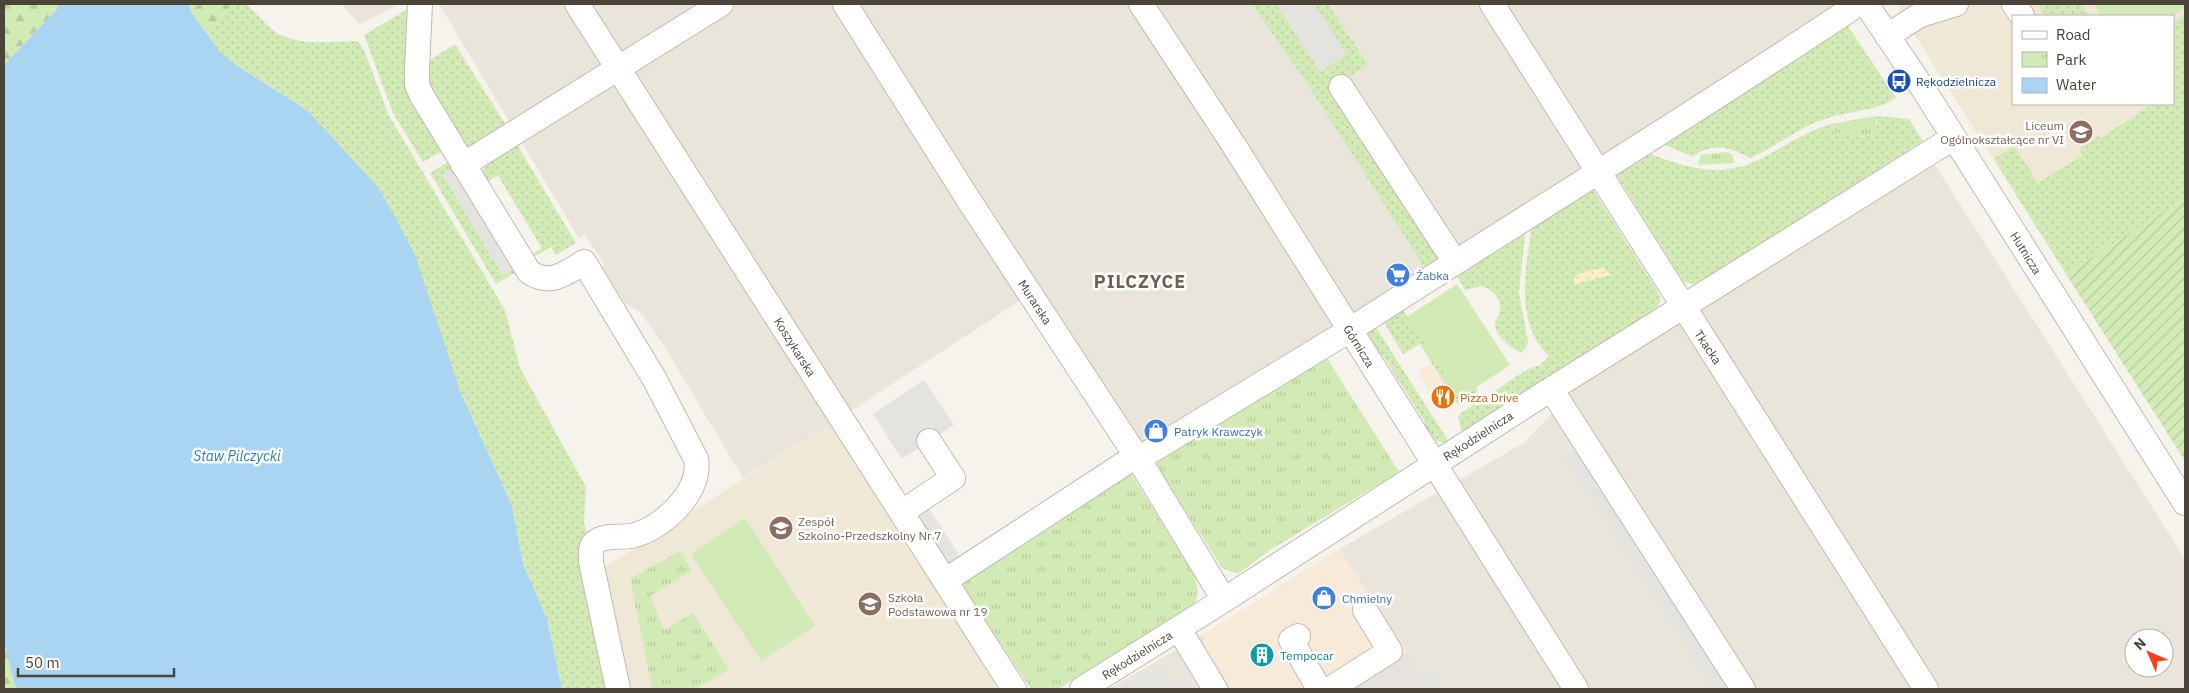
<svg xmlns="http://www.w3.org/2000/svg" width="2189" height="693" font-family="'IBM Plex Sans',sans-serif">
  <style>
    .residential { fill: #eae5da; fill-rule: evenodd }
    .commercial { fill: #f7ead8 }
    .industrial { fill: #e6e2dd }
    .education { fill: #efe8d6; fill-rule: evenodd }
    .grass { fill: url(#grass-dots) }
    .forest { fill: url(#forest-firs) }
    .sand { fill: url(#sand-dots) }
    .park { fill: url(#park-tufts) }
    .garden { fill: url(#garden-furrows) }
    .pitch { fill: #d2eab5 }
    .parking { fill: #e5e3e0 }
    .water { fill: #a9d4f2 }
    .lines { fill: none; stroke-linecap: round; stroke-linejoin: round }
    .minor-casing { stroke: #c2bbae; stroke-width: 26 }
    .minor { stroke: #fff; stroke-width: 24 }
    .labels { text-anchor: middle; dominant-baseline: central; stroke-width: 5; stroke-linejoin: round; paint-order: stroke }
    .transit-label { font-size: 12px; fill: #164399; stroke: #fff; text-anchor: start }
    .education-label { font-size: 12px; fill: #785e54; stroke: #fff; text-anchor: start }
    .street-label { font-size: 12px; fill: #4b4439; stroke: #fff }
    .shop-label { font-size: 12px; fill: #366cbe; stroke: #fff; text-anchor: start }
    .food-label { font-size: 12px; fill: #c56008; stroke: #fff; text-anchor: start }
    .culture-label { font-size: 12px; fill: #0d838f; stroke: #fff; text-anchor: start }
    .water-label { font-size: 14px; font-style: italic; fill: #2e7ab2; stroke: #fff }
    .district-label { font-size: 18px; font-weight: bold; letter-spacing: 1px; fill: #6e6250; stroke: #fff }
  </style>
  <defs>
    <pattern id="grass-dots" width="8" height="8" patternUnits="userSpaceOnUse" patternTransform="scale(1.25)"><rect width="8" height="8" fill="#d2eab5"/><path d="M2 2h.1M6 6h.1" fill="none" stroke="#b6ca9c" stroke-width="1.8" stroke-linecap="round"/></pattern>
    <pattern id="forest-firs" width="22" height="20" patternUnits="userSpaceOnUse" patternTransform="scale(1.25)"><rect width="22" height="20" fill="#d2eab5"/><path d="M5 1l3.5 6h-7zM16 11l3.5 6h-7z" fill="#b6ca9c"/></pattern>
    <pattern id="sand-dots" width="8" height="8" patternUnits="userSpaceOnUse" patternTransform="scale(1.25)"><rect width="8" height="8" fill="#f9efc9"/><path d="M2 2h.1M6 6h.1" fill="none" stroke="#d7cead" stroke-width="1.8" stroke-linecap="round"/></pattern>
    <pattern id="park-tufts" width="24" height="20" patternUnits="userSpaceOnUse" patternTransform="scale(1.25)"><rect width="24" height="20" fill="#d2eab5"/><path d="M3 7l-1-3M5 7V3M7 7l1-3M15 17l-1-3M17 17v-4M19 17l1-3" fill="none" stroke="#b6ca9c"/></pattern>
    <pattern id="garden-furrows" width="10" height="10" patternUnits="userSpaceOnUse" patternTransform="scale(1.25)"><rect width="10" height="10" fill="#d2eab5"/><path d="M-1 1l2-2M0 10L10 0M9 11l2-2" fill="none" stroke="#b6ca9c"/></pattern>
  </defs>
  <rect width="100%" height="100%" fill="#f6f3ec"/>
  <path class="residential" d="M341 4H399L360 24Z
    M439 4H1835L1838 9 1138 459 1030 294 840 418 743 478 661 341 639 311 626 304 600 268 605 265 585 235 579 238Z
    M1935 165 2185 559V689H1396L1421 673 1339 549 1524 443 1601 362ZM2134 638H2164V668H2134Z
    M1204 634V647L1232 689H1108Z"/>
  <path class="commercial" d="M1432 363 1443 382 1429 391 1417 372Z
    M1339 549 1407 652 1346 689H1232L1204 647V634Z"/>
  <path class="industrial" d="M1407 652 1421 673 1396 689H1346Z"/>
  <path class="education" d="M1902 4H2185V198L2066 274 1897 7ZM2013 16H2173V104H2013Z
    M830 424 993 680 996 689H629L603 568Z"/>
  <path class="grass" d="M232 4H246C254 11 270 29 277 33 301 47 333 41 358 41L365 52 388 114 505 310 520 368 586 487 584 522 588 538 612 689H562L547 619 523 564 512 506 460 391 389 206 375 185 308 111 236 65 219 51 206 35Z
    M1252 4H1328L1368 64 1331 89 1440 260 1425 268 1306 82Z
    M2037 4H2082L2090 16H2045Z
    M411 7 443 151 423 162 393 113 364 35Z
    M2185 14V198L2066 274 1994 159 2014 146 2038 183 2083 155 2079 149 2099 136 2101 138 2153 104H2173V22Z
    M1843 19 1896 98C1875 112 1847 111 1822 120 1796 129 1776 147 1750 158 1730 147 1712 142 1693 157L1656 141Z
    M455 44 509 130 471 149 461 145 428 82 427 62Z
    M1876 116 1909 119 1923 141 1700 282 1691 284 1683 281 1614 171 1646 152C1688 169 1723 180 1766 156 1788 144 1807 131 1831 124L1832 128 1842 133 1848 131 1857 137 1873 135 1877 124Z
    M516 143 576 243 556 255 551 247 530 259 528 257 542 248 498 176 485 183 482 176 484 165Z
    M451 160 455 167 443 175 503 275 514 268 516 272 496 284 430 173Z
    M1590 185 1656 289C1662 299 1662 302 1654 311L1463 435 1458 418 1461 413 1528 369 1540 365 1549 356C1512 321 1527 263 1533 219Z
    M1526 225 1519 293 1528 341 1527 346 1521 353C1512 348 1495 337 1495 324 1495 321 1499 317 1499 313 1503 300 1494 289 1481 286L1465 290 1455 273 1401 307 1460 397 1476 387 1478 391 1457 404 1420 344 1403 354 1385 324 1386 316Z
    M1372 321 1449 442C1435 444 1430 438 1422 427L1425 422 1383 356 1377 357 1360 332Z"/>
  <path class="forest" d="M4 4H62L4 65Z
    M189 4H232L206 35 191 12Z
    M4 643 16 689H4Z"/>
  <path class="sand" d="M1603 268 1611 275 1573 285 1574 278 1582 272Z"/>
  <path class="park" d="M1876 116V129L1873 135 1857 137 1848 131 1837 133 1832 128 1831 124Z
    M1724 152 1732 154 1735 163 1698 165 1701 155Z
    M1325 355 1399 472 1270 550 1238 574 1222 568 1155 463Z
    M1128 469 1195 576 1198 593 1194 606 1058 689H1031L960 582Z
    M680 551 692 571 650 596 664 630 693 613 729 670 695 689H652L630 579Z"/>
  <path class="garden" d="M2185 198V461L2066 274Z"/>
  <path class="pitch" d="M2093 4H2185V8L2172 16H2101Z
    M1457 284 1510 365 1460 398 1407 317Z
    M745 518 815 626 761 661 691 554Z"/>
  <path class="parking" d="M1276 4H1314L1347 54 1320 72Z
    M455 167 514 268 503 275 443 175Z
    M924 380 954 425 902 459 873 414Z
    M1579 449 1732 689H1714L1565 458Z
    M929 508 963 561 947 571 914 518Z
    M1161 664 1174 686 1187 678 1194 689H1120Z
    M1431 670 1440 684 1441 689H1414L1410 683Z"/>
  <path class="water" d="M62 4H189L191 12 219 51 236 65 308 111 376 185 389 206 415 255 460 391 512 506 523 564 547 619 562 689H16L4 643V65Z"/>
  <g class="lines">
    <defs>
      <path id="minor" d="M420 4 417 69V85L422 96 529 272C550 286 565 274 584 262L655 380 696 459C702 491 664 527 635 535 623 539 608 534 597 541 589 545 591 555 591 562L618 689
        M577 4 1014 689
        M845 4 970 202 1144 468 1224 600
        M1141 4 1235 147 1576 689
        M1492 4 1926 689
        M1866 4 1924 90 2185 503
        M2014 4 2022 16
        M1887 36 1920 15 1956 4
        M1341 87 1455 262
        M463 165 721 4
        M1356 326C1523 218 1693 115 1858 4
        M1551 389 1743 689
        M1138 459 1340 336
        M902 512 953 478 929 441
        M946 580 1136 456
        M1179 629 1215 689
        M1298 636 1291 640 1318 687
        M1082 689 1224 600 1545 393 1953 138
        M1330 689 1390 651 1365 610"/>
    </defs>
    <use href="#minor" class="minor-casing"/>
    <use href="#minor" class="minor"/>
  </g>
  <defs>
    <symbol id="bus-disc" viewBox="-11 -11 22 22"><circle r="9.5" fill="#1a4fb4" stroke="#fff"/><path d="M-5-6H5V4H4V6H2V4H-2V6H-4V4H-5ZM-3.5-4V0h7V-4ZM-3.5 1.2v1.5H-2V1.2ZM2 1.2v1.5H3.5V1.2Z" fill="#fff"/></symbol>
    <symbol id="school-disc" viewBox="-11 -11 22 22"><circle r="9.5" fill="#8d6e63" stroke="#fff"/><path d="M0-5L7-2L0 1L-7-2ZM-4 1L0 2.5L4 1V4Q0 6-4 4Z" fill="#fff"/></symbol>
    <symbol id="supermarket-disc" viewBox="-11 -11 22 22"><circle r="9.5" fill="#3f7fe0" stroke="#fff"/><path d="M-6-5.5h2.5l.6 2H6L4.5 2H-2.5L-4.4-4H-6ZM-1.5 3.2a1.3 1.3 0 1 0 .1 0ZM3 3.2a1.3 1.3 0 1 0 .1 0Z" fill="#fff"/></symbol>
    <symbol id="restaurant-disc" viewBox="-11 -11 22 22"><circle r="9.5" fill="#e8710a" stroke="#fff"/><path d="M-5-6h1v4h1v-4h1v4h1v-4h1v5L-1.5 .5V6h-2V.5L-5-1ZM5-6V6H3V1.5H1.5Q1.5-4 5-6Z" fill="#fff"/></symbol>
    <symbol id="shop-disc" viewBox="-11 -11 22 22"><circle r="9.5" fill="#3f7fe0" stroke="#fff"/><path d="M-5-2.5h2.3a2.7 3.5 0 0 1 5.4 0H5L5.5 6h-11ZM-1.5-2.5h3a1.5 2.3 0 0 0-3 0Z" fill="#fff"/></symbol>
    <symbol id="building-disc" viewBox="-11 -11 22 22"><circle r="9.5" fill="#0f9aa8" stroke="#fff"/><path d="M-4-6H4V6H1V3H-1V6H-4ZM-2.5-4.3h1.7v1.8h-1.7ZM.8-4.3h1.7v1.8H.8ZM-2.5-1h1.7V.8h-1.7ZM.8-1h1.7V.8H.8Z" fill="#fff"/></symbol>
  </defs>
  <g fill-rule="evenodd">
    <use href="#bus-disc" x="1885" y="67" width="28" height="28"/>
    <use href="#school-disc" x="2067" y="118" width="28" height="28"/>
    <use href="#supermarket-disc" x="1384" y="261" width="28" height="28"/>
    <use href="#restaurant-disc" x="1429" y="383" width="28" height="28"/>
    <use href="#shop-disc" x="1142" y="417" width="28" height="28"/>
    <use href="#school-disc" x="767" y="514" width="28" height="28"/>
    <use href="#shop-disc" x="1310" y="584" width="28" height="28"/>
    <use href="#school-disc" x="856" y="590" width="28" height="28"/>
    <use href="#building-disc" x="1248" y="641" width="28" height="28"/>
  </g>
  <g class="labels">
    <g class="transit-label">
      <text x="1916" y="81">Rękodzielnicza</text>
    </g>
    <g class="education-label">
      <text x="2064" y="125" text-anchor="end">Liceum<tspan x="2064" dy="14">Ogólnokształcące nr VI</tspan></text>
      <text x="798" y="521">Zespół<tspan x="798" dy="14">Szkolno-Przedszkolny Nr 7</tspan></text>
      <text x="888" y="597">Szkoła<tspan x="888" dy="14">Podstawowa nr 19</tspan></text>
    </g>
    <g class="street-label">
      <text transform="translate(2026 253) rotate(58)">Hutnicza</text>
      <text transform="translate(1035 302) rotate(57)">Murarska</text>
      <text transform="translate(1359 346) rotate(58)">Górnicza</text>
      <text transform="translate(795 347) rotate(58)">Koszykarska</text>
      <text transform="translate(1708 347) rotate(57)">Tkacka</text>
      <text transform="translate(1478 436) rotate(-33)">Rękodzielnicza</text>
      <text transform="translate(1137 655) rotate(-32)">Rękodzielnicza</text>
    </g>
    <g class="shop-label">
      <text x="1416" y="275">Żabka</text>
      <text x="1174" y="431">Patryk Krawczyk</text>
      <text x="1342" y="598">Chmielny</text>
    </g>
    <g class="food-label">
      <text x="1460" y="397">Pizza Drive</text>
    </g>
    <g class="culture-label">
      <text x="1280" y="655">Tempocar</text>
    </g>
    <g class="water-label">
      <text x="237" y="456">Staw Pilczycki</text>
    </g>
    <g class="district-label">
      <text x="1140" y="281">PILCZYCE</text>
    </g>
  </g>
  <rect width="2189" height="693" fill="none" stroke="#4b4439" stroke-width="10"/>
  <rect x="2012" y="15" width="162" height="90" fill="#ffffff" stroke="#b7b4b0"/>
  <rect x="2022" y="31" width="25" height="8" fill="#ffffff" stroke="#b7b4b0"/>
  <text x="2056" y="40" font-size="15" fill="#4b4439">Road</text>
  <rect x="2022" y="52" width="25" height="15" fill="url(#park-tufts)" stroke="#b7b4b0"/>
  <text x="2056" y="65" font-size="15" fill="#4b4439">Park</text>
  <rect x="2022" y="78" width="25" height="15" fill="#a9d4f2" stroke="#b7b4b0"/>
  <text x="2056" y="90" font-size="15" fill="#4b4439">Water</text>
  <g transform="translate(2149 653) rotate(315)"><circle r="24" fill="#ffffff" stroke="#b7b4b0"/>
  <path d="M0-4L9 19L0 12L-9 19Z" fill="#fc3f1d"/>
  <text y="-8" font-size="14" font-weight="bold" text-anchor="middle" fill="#4b4439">N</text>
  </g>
  <path d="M18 668v8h156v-8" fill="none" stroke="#4b4439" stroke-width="2.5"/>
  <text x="25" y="668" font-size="15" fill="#4b4439" stroke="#ffffff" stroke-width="4" paint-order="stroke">50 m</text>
</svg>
